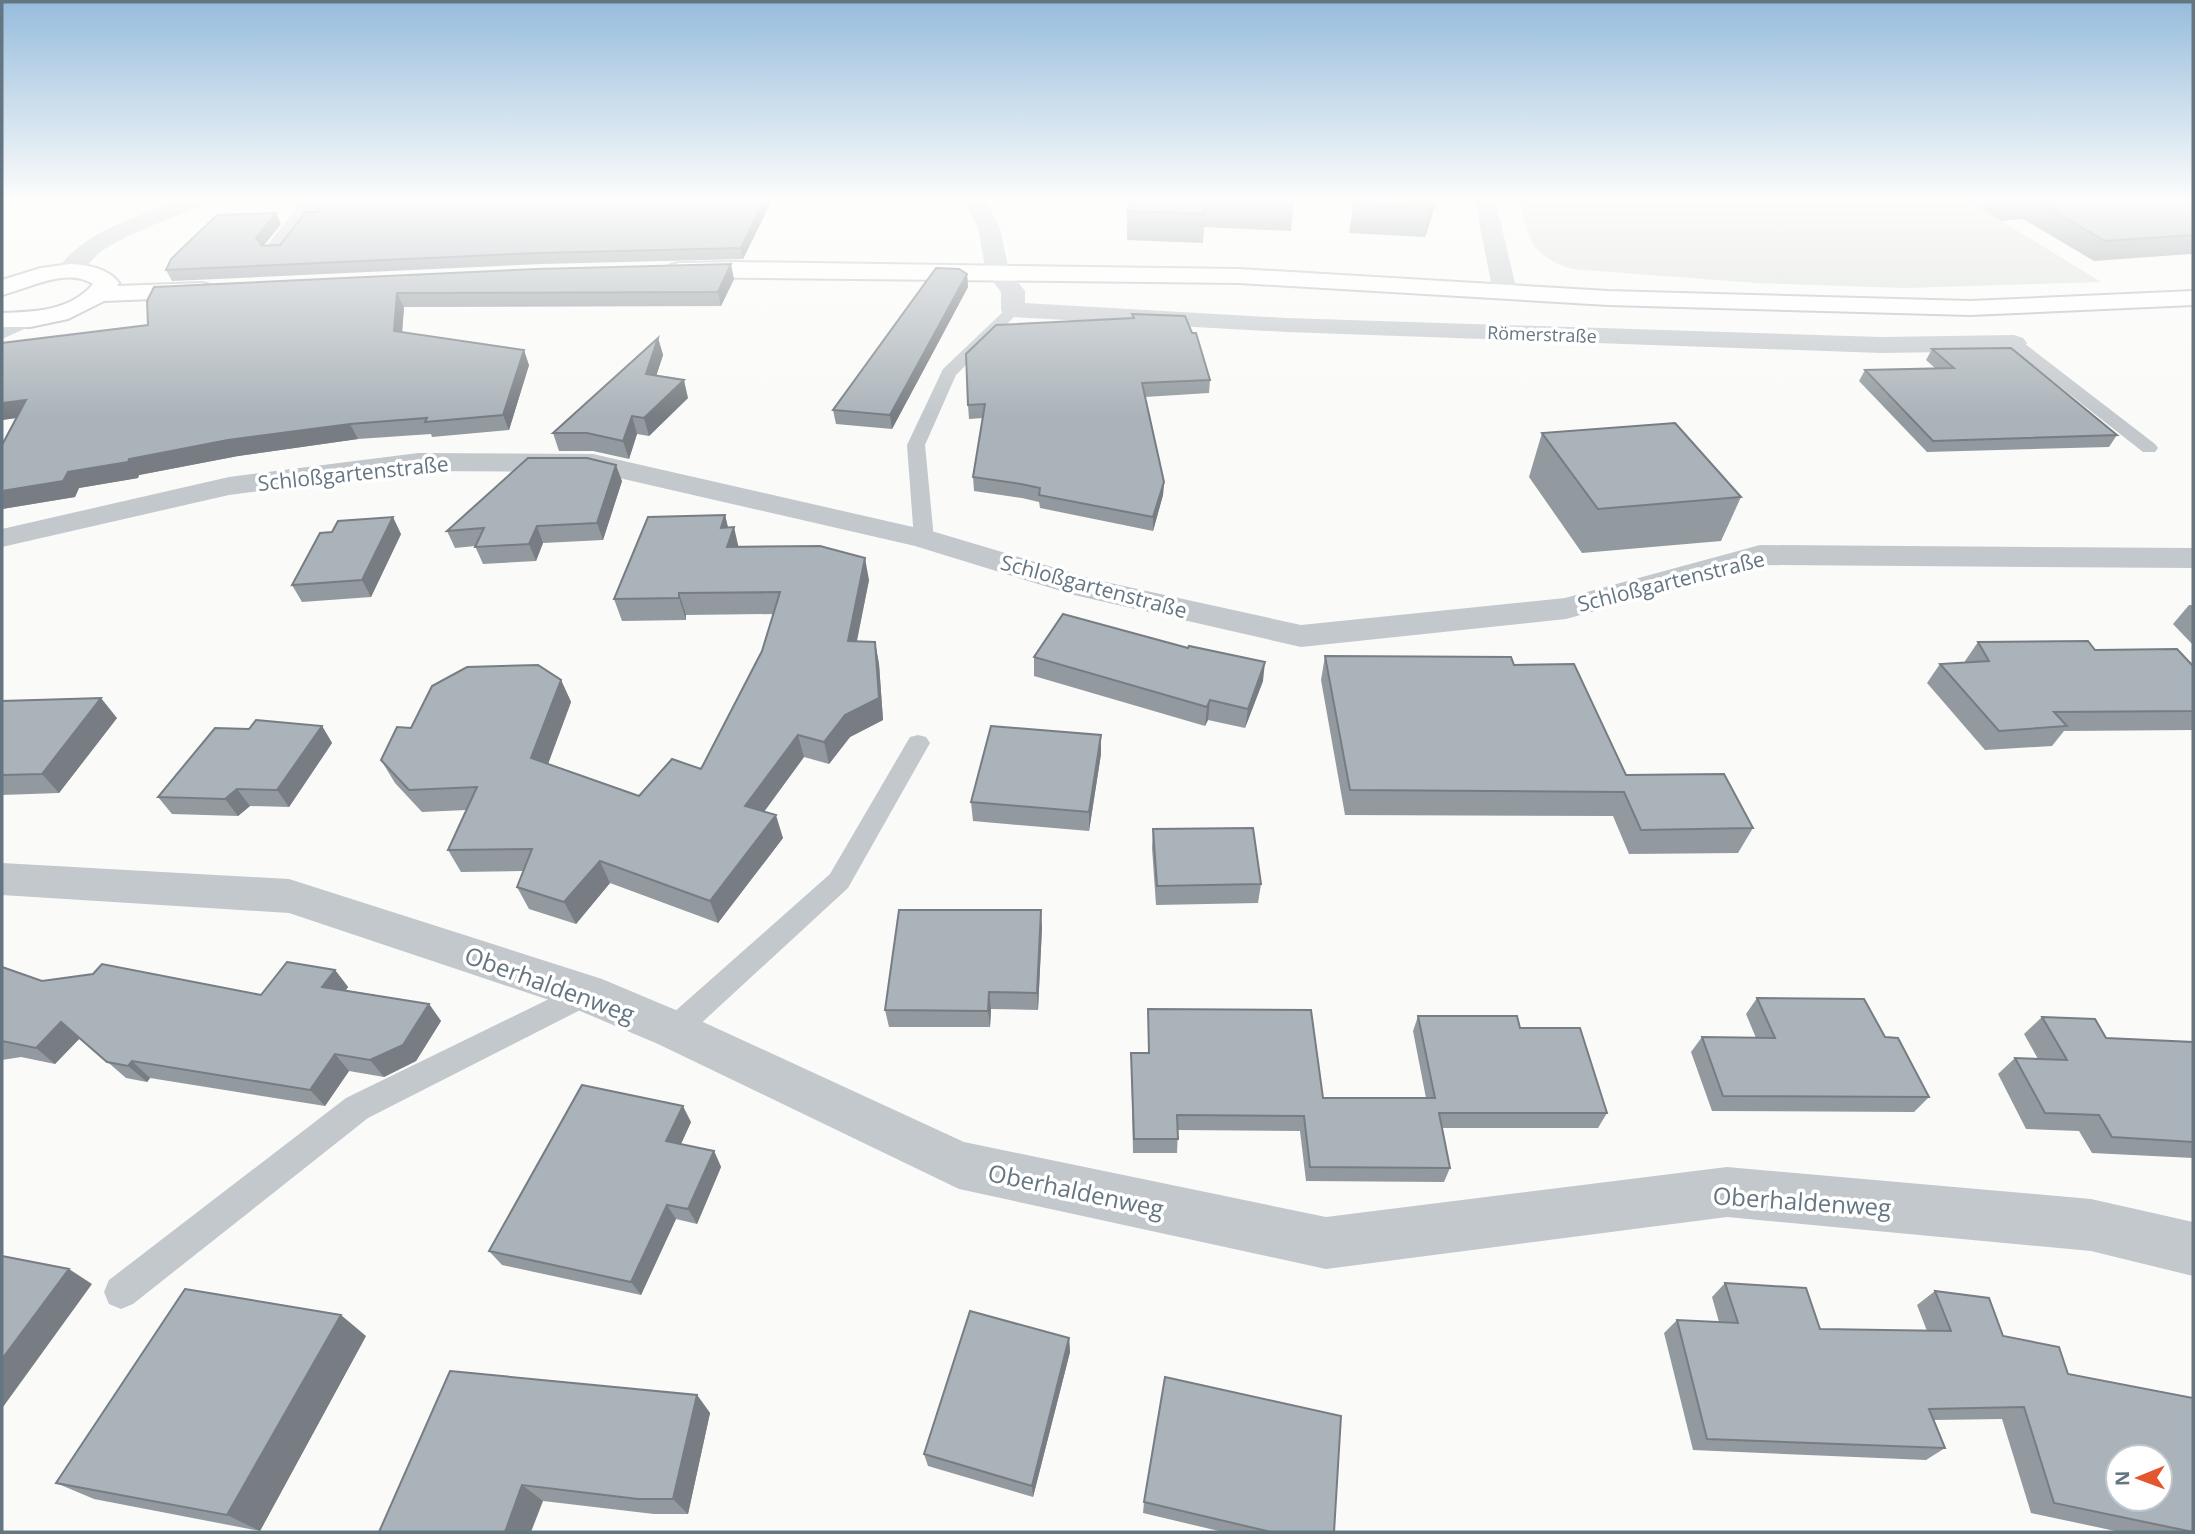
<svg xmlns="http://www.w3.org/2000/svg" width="2195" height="1534" font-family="'Open Sans',sans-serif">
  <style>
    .green { fill: #dadfd7 }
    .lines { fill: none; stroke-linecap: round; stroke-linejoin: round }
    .secondary-casing { stroke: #b3babf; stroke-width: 4 }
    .lane { fill: #c3c8cc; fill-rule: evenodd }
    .street { fill: #c3c8cc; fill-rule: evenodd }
    .secondary { fill: #fff; fill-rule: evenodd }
    .wall { fill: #929a9f }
    .shaded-wall { fill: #777d82 }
    .building { fill: #aab3b9; stroke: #777d82; stroke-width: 2; fill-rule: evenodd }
    .labels { text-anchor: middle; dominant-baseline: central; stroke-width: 7; stroke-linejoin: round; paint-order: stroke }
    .far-street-label { font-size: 18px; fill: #657683; stroke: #fff }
    .street-label { font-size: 21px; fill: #657683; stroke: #fff }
    .near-street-label { font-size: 24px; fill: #657683; stroke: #fff }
  </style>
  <rect width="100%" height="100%" fill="#fafaf8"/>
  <path class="green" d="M1971 202 2101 282 1906 288 1757 283 1572 269C1530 254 1530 243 1520 202Z"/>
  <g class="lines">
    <defs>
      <path id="secondary" d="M736 262 1239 269 1608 291 1970 301 2193 291V305L1970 315 1608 305 1239 283 679 277 671 275 667 270 671 265 679 263Z
        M70 264C87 265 108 268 119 283L117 286 202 283 210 285 214 290 210 295 202 297 104 301 68 319 30 327H2V313C34 312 71 311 93 284 66 267 30 288 2 295V280L41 268Z"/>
    </defs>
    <use href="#secondary" class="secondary-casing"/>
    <path class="lane" d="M1013 305 1018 307 1021 310 956 375 925 445 934 539 931 543H917L914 539 907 445 943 369 1008 307Z
      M2014 338 2020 340 2155 444 2158 448 2155 452H2143L2008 346 2006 343 2008 340Z
      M918 735 926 737 930 743 848 888 684 1039 674 1043 664 1039 659 1030 664 1021 830 874 910 737Z
      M586 981 596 984 600 993 596 1002 368 1118 133 1304 121 1309 109 1304 104 1292 109 1280 346 1098Z"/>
    <path class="street" d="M176 202H207L204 206C170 219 134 230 103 250 88 261 79 282 59 277L55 272C83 232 133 218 176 202Z
      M302 202H324L283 254H267L264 249Z
      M965 202H986L1000 228 1009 271 1025 291V303L1287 318 1881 337 2014 335 2023 338 2027 343 2023 348 2014 351 1881 353 1287 332 1013 317 1004 315 1001 310V292L986 272 978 228Z
      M1475 202H1496L1517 292 1513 297H1497L1493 292Z
      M22 314 31 316 34 321 31 326 2 339V322Z
      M418 453 593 454 935 532 1092 579 1301 625 1565 598 1760 545 2193 548V568L1761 565 1566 619 1301 647 1074 595 915 546 593 472 418 471 229 495 2 547V529L229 477Z
      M2 863 289 879 602 979 690 1016 964 1142 1326 1217 1727 1167 2091 1199 2193 1222V1276L2091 1251 1727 1217 1326 1269 959 1189 658 1044 573 1008 289 913 2 895Z"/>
    <use href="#secondary" class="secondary"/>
  </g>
  <path class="wall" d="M771 202 743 259 542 264 172 281 166 270 276 213 281 224 264 245Z
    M1129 202H1294L1291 231 1204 227 1203 243 1127 240V211Z
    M1354 202H1436L1425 237 1349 233Z
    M1971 202H2193V255L2191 254 2094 261 2023 219 2001 221Z
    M967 274 968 287 892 429 836 424 833 410Z
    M734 279 721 306 404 307 402 332 529 365 509 430 432 437 431 434 358 439 238 456 139 475 138 478 79 488 75 497 2 509V445L16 418 2 420 148 325 147 301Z
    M1132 314 1210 380 1209 393 1145 397 1164 482 1163 495 1153 531 1040 508 1039 502 1022 498 974 491 973 477 983 418 969 419 968 405 1132 318Z
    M658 338 663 355 656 376 688 398 649 436 637 434 629 459 593 451H559L553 433Z
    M1932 349 2117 435 2109 447 1927 452 1859 381 1865 370 1936 369 1926 360Z
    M1542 433 1741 497 1721 541 1582 553 1529 477Z
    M622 481 603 540 543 543 536 561 483 564 475 546 455 548 447 531Z
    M725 515 728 527 739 547 869 580 857 641 875 642 879 664 883 720 850 737 829 764 804 757 764 812 783 838 718 923 610 883 576 924 529 909 517 887 523 871 461 872 448 850 466 810 422 812 395 783 381 760 411 728 561 680 571 702 548 764 639 796 701 769 762 651 774 614 686 615V620L622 621 614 599Z
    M401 534 371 597 302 602 292 585Z
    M2189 605H2193V645L2173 624Z
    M1978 642 2095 650 2193 666V730L2064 731 2052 746 1985 750 1927 683 1940 664 1965 662V661Z
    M1325 656 1514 665 1626 775 1753 828 1738 853 1629 854 1613 816 1345 815 1321 680Z
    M1034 657 1263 681 1245 728 1208 720 1205 726 1034 676Z
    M2 701 117 718 59 793 2 795Z
    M322 726 332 743 289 807 250 806 238 816 172 814 158 797 249 729Z
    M1101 754 1089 831 973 821 971 802Z
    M1153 829 1261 884 1258 903 1156 905 1152 848Z
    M1042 927 1038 1010 991 1009 990 1027H889L885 1010Z
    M2 967 42 981 261 995 335 970 348 987 346 990 429 1004 441 1021 416 1061 384 1077 349 1071 325 1106 150 1078 147 1082 126 1078 80 1038 55 1064 21 1057 2 1060Z
    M1757 998 1885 1037 1929 1097 1914 1112 1712 1111 1691 1052 1702 1037 1756 1038 1746 1014Z
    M1148 1009 1323 1098H1426L1413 1031 1418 1016 1520 1028 1607 1113 1598 1128H1442L1450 1168 1444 1182 1306 1181 1300 1131 1178 1130 1177 1153H1133L1131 1053H1148Z
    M2042 1017 2106 1038 2193 1042V1158L2092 1153 2079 1131 2026 1129 1998 1074 2015 1058 2038 1059 2024 1034Z
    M691 1122 681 1144 714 1151 721 1167 697 1224 676 1219 641 1295 502 1265 489 1251Z
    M1725 1283 1820 1329 1927 1331 1917 1305 1935 1291 2003 1336 2068 1374 2193 1532H2120L2031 1513 2002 1419 1934 1420 1945 1448 1926 1460 1693 1450 1664 1333 1677 1320 1719 1322 1712 1297Z
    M366 1336 260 1531 94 1499 56 1483Z
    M1069 1338 1070 1352 1033 1497 928 1466 924 1454Z
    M697 1395 710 1413 688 1514H654L543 1501 379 1532Z
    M1144 1502 1334 1532H1223L1143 1513Z"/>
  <path class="shaded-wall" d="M763 202H771L743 259 741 248Z
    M1432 202H1436L1425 237 1430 208Z
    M276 213 281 224 261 249 256 238Z
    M731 264 734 279 721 306 718 292Z
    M967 274 968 287 892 429 890 415Z
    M397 293 404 307 401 346 394 331Z
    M658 338 663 355 651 392 646 374Z
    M524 350 529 365 509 430 503 415Z
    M684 380 688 398 649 436 644 418Z
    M26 400 37 415 2 420V403Z
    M632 416 637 434 629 459 623 441Z
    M350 424 358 439 238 456 139 475 138 478 79 488 75 497 2 509V491L68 472 228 440Z
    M616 465 622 481 603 540 597 523Z
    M1164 482 1163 495 1153 531V517Z
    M725 515 730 537 734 527 739 549 733 569 721 528Z
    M393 517 401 534 371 597 362 580Z
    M537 526 543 543 536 561 529 544Z
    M865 558 869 580 852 664 848 641Z
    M679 593 686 615V620L679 598Z
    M875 642 879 664 883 720 850 737 829 764 824 742Z
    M1265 662 1263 681 1245 728 1248 709Z
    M561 680 571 702 542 780 531 758Z
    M101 698 117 718 59 793 42 774Z
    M1210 700 1208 720 1205 726 1207 707Z
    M322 726 332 743 289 807 277 790Z
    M798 735 804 757 752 828 745 806Z
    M1101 735V754L1089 831V812Z
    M237 789 250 806 238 816 225 799Z
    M776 815 783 838 718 923 710 901Z
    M600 861 610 883 576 924 564 902Z
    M1041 910 1042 927 1038 1010 1037 993Z
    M335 970 348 987 336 1003 322 987Z
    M989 992 991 1009 990 1027 988 1011Z
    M429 1004 441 1021 416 1061 384 1077 370 1060Z
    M61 1022 80 1038 55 1064 36 1048Z
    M335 1054 349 1071 325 1106 310 1090Z
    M132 1061 150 1078 147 1082 128 1066Z
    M683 1106 691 1122 675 1157 666 1141Z
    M714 1151 721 1167 697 1224 688 1209Z
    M667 1205 676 1219 641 1295 631 1282Z
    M69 1269 92 1284 3 1407 2 1406V1359Z
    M341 1315 366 1336 260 1531 227 1515Z
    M1069 1338 1070 1352 1033 1497 1032 1486Z
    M697 1395 710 1413 688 1514 673 1499Z
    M522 1485 543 1501 531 1532H505Z"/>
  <path class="building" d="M326 202H763L741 248 538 253 166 270 171 259 217 215 276 213 256 238 262 246 280 245 306 212H317Z
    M1129 202H1205V214L1127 211Z
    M1354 202H1432L1430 208 1353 205Z
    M2038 202H2193V235L2105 241Z
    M731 264 718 292 397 293 394 331 524 350 503 415 425 422 427 418 350 424 228 440 129 459 128 462 68 472 63 481 2 491V445L26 400 2 403V343L148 325 147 301 154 287 537 269Z
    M936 268 959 269 967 274 890 415 833 410Z
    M1132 314 1185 316 1192 333H1196L1210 380 1142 383 1164 482 1153 517 1039 495 1040 488 1021 484 973 477 985 404 968 405 966 354 996 325 1134 318Z
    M658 338 646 374 684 380 644 418 632 416 623 441 587 433H553Z
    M2011 348 2117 435 1933 441 1865 370 1954 368 1932 349Z
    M1675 423 1741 497 1598 509 1542 433Z
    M528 458H587L616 465 597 523 537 526 529 544 475 547 484 528 447 531Z
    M725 515 721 528 734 527 727 547 820 546 865 558 848 641 875 642 879 698 845 715 824 742 798 735 745 806 776 815 710 901 600 861 564 902 517 887 532 849 448 850 477 787 409 790 381 760 397 727 411 728 432 686 467 667 538 665 561 680 531 758 639 796 672 759 701 769 762 651 780 592 679 593V598L614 599 648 517Z
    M393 517 362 580 292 585 320 533 332 532 338 521Z
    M1063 614 1188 648 1189 646 1265 662 1248 709 1210 700 1207 707 1034 657Z
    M2088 641 2095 650 2177 649 2193 666V711L2054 712 2067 726 1999 731 1940 664 1989 661 1978 642Z
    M1325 656 1511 657 1514 665 1574 664 1626 775 1724 774 1753 828 1641 830 1624 792 1350 790Z
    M101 698 42 774 2 775V701Z
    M256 720 322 726 277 790 237 789 225 799 158 797 215 728 249 729Z
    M991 726 1101 735 1089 812 971 802Z
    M1253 828 1261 884 1157 886 1153 829Z
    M899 910H1041L1037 993 989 992 988 1011 885 1010Z
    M287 962 335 970 322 987 429 1004 403 1045 370 1060 335 1054 310 1090 132 1061 128 1066 107 1062 61 1022 36 1048 2 1041V967L42 981 93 974 102 964 261 995Z
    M1757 998 1864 999 1885 1037 1898 1038 1929 1097 1723 1096 1702 1037 1775 1038Z
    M1148 1009 1311 1010 1323 1098H1435L1418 1016H1517L1520 1028H1580L1607 1113H1439L1450 1168 1310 1167 1304 1116 1177 1115 1178 1139H1134L1131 1053H1149Z
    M2042 1017 2095 1019 2106 1038 2193 1042V1142L2112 1137 2099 1115 2045 1113 2015 1058 2067 1060Z
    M582 1085 683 1106 666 1141 714 1151 688 1209 667 1205 631 1282 489 1251Z
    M2 1256 69 1269 2 1359Z
    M1725 1283 1806 1288 1820 1329 1951 1331 1935 1291 1989 1298 2003 1336 2059 1347 2068 1374 2193 1398V1532L2054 1503 2024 1407 1929 1409 1945 1448 1707 1439 1677 1320 1738 1323ZM2118 1457H2160V1499H2118Z
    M185 1289 341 1315 227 1515 56 1483Z
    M970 1311 1069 1338 1032 1486 924 1454Z
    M450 1371 697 1395 673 1499H638L522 1485 505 1532H379Z
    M1165 1377 1341 1416 1334 1532H1271L1144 1502Z"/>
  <linearGradient id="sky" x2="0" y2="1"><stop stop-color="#96bcdc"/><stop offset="0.48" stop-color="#fdfdfc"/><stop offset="1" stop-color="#fdfdfc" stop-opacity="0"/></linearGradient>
  <rect width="2195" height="417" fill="url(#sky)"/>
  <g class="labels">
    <g class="far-street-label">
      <text transform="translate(1542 334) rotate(2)">Römerstraße</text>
    </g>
    <g class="street-label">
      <text transform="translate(353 473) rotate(-6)">Schloßgartenstraße</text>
      <text transform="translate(1671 581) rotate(-14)">Schloßgartenstraße</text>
      <text transform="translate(1094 586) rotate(15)">Schloßgartenstraße</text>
    </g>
    <g class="near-street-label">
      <text transform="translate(550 984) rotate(20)">Oberhaldenweg</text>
      <text transform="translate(1076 1190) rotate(12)">Oberhaldenweg</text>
      <text transform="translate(1802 1201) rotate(4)">Oberhaldenweg</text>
    </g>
  </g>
  <rect width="2195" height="1534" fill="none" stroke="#657683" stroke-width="7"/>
  <g transform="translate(2139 1478) rotate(269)"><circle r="33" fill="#ffffff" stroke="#c1c8cd" stroke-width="2"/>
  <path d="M0-5L12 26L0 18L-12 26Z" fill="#e4572e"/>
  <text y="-10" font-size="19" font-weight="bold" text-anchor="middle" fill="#657683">N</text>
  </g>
</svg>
